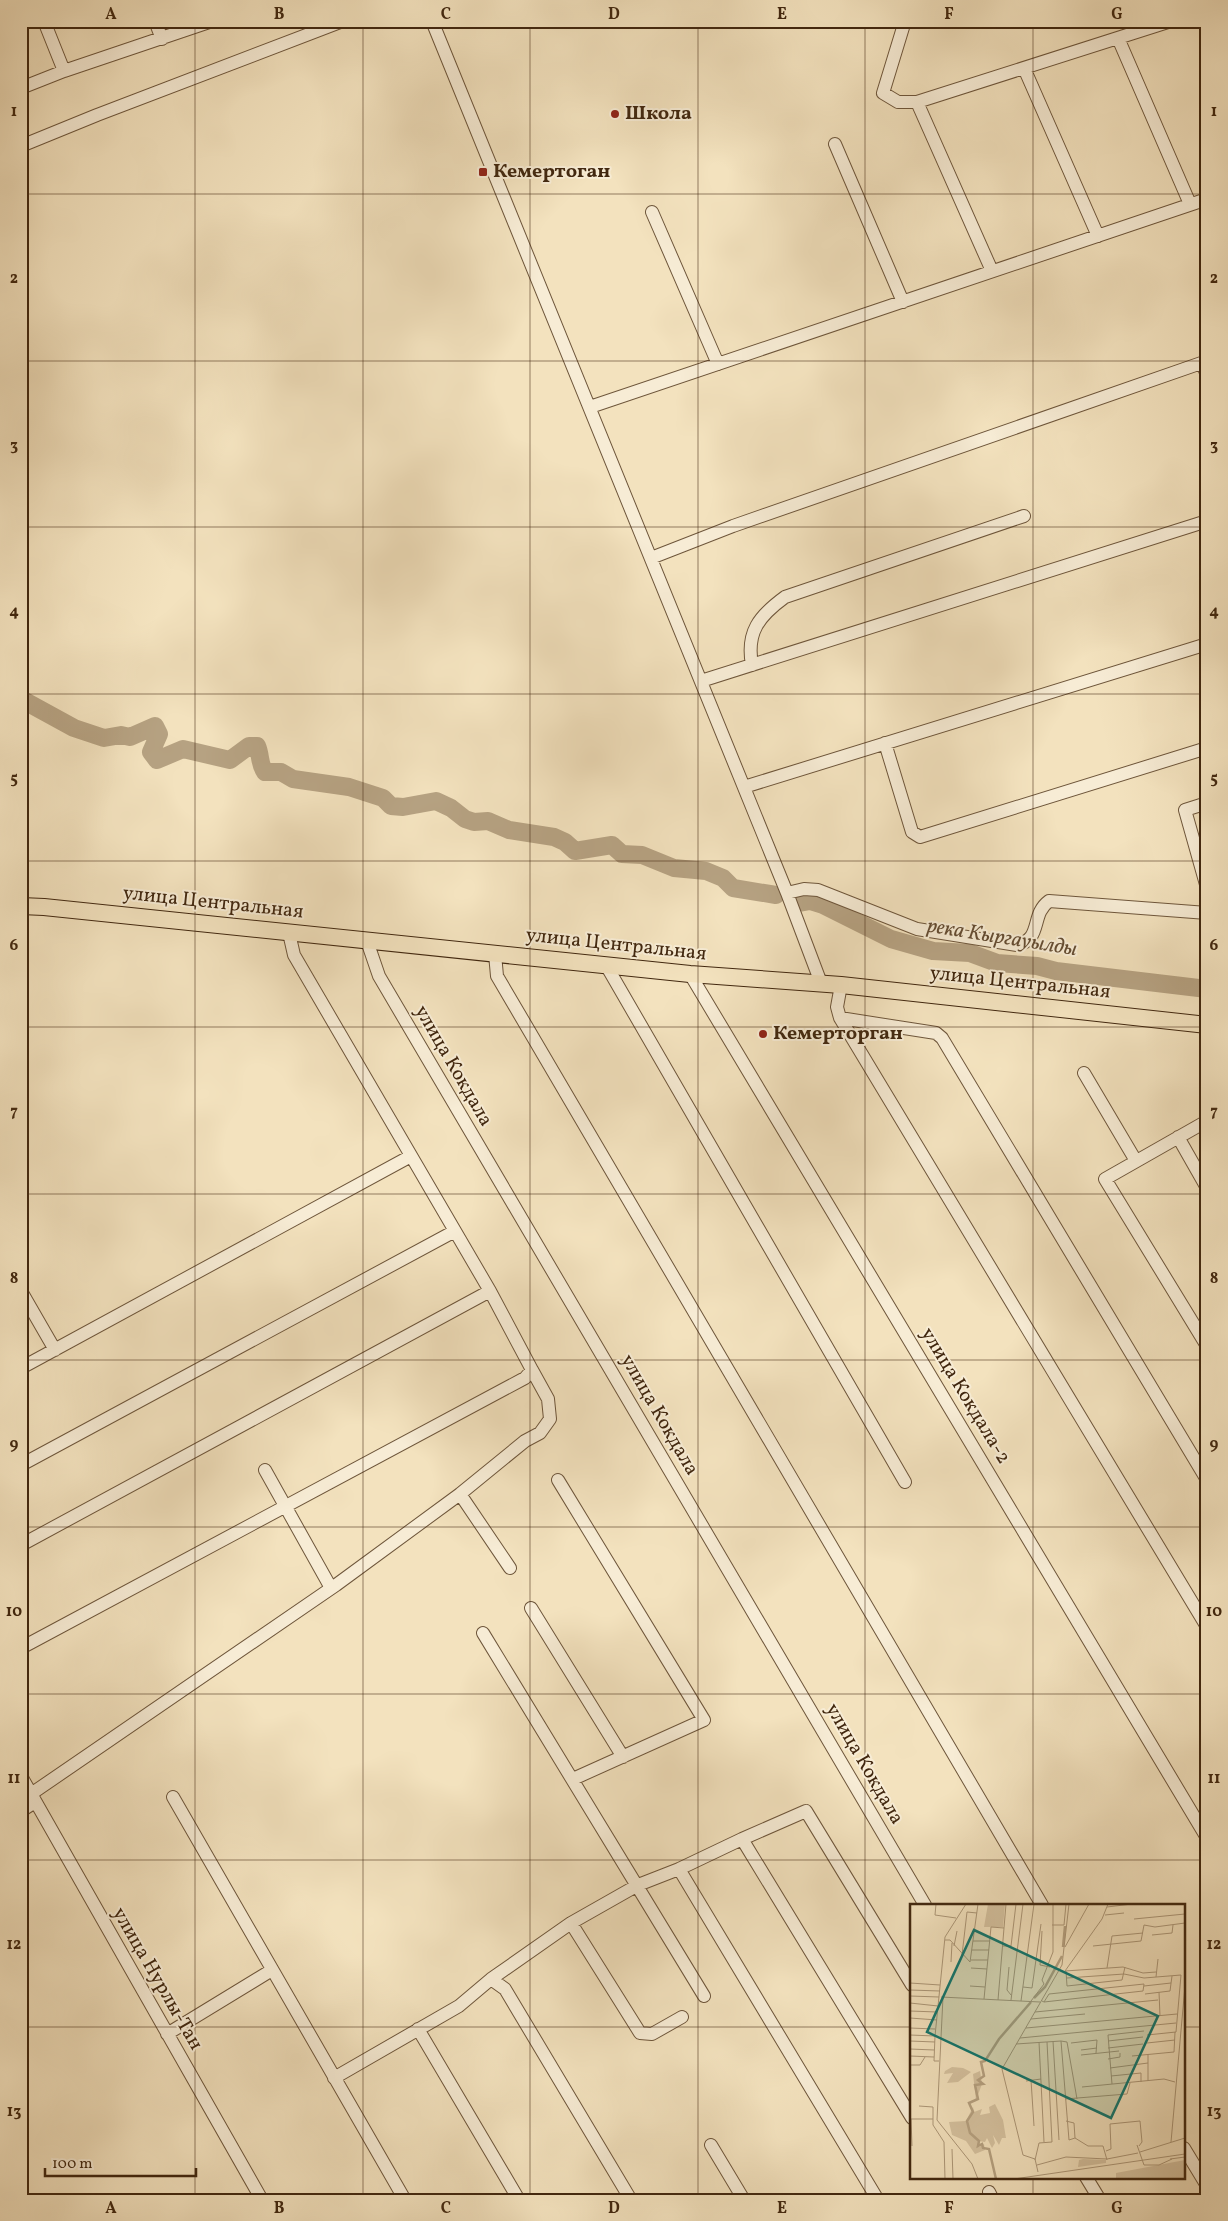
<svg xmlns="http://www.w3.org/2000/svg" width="1228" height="2221" font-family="Vollkorn,serif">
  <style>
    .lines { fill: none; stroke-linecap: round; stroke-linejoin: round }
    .river { stroke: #b6a282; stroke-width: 18 }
    .minor-casing { stroke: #6e563b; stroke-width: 14 }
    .major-casing { stroke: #41270f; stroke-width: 18 }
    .minor { stroke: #f7ecd5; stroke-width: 12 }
    .major { stroke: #f3e2be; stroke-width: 16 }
    .grid { fill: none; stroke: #41270f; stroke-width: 1; stroke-opacity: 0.55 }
    .poi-dot { fill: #8f2418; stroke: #f7ecd5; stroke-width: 2 }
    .labels { text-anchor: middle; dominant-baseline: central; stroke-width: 4; stroke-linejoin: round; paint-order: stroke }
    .poi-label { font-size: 20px; font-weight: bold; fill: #41270f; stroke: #f7ecd5; text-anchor: start }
    .street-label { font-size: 20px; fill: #41270f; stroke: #f7ecd5 }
    .water-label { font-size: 21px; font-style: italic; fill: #644c32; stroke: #f7ecd5 }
    .inset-river { fill: none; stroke: #b6a282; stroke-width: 2.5 }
    .inset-road { fill: none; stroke: #ac9778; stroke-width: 1 }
    .view { fill: #0f766e; fill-opacity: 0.15; stroke: #0f766e; stroke-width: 2.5 }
    .inset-edge { fill: none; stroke: #41270f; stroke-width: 2.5 }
    .neatline { fill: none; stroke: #41270f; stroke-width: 2 }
    .grid-label { font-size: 16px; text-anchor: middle; font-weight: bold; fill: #41270f }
  </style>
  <rect width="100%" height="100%" fill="#f3e2be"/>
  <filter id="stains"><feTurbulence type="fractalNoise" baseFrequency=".004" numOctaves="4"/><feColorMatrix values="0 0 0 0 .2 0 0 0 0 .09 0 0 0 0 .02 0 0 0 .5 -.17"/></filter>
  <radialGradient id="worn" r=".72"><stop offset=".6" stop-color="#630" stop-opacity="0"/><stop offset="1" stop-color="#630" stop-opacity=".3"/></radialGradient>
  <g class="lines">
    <path class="river" d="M21 699 74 728 104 738 121 735 130 737 155 726 159 734 151 752 157 760 183 749 230 760 249 746H257C261 755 259 764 265 772H281L293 779 349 787 383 798 391 806 403 807 436 801 451 808 465 819 474 822 488 821 509 830 554 837 565 842 575 851 612 845 622 854 642 855 674 868 706 871 723 878 733 888 776 895
      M799 903 810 901 823 905 891 939 933 951 970 953 997 963 1037 966 1056 971 1207 989"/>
    <defs>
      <path id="minor" d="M44 21 64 71
        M155 21 162 39
        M432 21 787 893 821 983
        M905 21 883 93 898 102H917L1171 21
        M1118 38 1190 204
        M1024 68 1098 236
        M21 88 64 71 212 21
        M917 102 992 271
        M835 144 903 302
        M21 146 97 115 343 21
        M652 212 718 364
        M1202 363 1207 375
        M590 407 1207 199
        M651 558 733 526 1207 361
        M752 665C746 632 759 616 785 597L1024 516
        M701 681 1207 521
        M885 743 912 832 920 837 1207 748
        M744 787 1207 644
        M1207 803 1185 810 1207 888
        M787 893 804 889 818 890 917 929 1017 945C1043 939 1030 915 1049 901L1207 913
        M367 941 379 976 925 1905
        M495 954 497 976 1042 1905
        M606 965 905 1482
        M690 974 1207 1838
        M841 985 837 1007 840 1018 1207 1627
        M840 1018 936 1033 942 1038 1207 1480
        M1084 1073 1136 1161
        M1207 1121 1105 1179 1207 1346
        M1178 1137 1207 1188
        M21 1291 55 1350
        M21 1368 411 1156
        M21 1465 455 1231
        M265 1470 331 1588
        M558 1480 704 1720 573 1779
        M460 1494 510 1568
        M21 1545 490 1291
        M531 1608 623 1757
        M483 1633 704 1996
        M21 1648 525 1378 532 1370 490 1291 294 955 289 933
        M21 1776 262 2200
        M31 1794 336 1585 460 1494 525 1441 540 1433 550 1419 548 1399 532 1370
        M173 1797 405 2200
        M21 1811 35 1802
        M742 1839 912 2118
        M679 1869 878 2200
        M571 1923 640 2033 652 2034 682 2017
        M491 1979 505 1989 631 2200
        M418 2029 519 2200
        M167 2034 272 1970
        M334 2078 459 2006 491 1979 571 1923 638 1885 679 1869 742 1839 806 1811 912 1985
        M711 2145 744 2200
        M1184 2148 1207 2186
        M1086 2177 1100 2200
        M989 2192 993 2200"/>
      <path id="major" d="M21 906 44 907 690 974 841 985 1207 1025"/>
    </defs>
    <use href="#minor" class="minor-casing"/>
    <use href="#major" class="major-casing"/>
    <use href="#minor" class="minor"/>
    <use href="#major" class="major"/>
  </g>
  <path class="grid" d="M195 21V2200M363 21V2200M530 21V2200M698 21V2200M865 21V2200M1033 21V1905M21 194H1207M21 361H1207M21 527H1207M21 694H1207M21 861H1207M21 1027H1207M21 1194H1207M21 1360H1207M21 1527H1207M21 1694H1207M21 1860H1207M21 2027H912M1184 2027H1207M1033 2177V2200"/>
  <g class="poi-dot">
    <circle cx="615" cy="114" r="5"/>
    <rect x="478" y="167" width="10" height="10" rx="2.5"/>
    <circle cx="763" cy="1034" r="5"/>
  </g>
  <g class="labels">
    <g class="poi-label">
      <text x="625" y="114">Школа</text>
      <text x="493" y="172">Кемертоган</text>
      <text x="773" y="1034">Кемерторган</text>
    </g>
    <g class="street-label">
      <text transform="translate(213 903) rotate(6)">улица Центральная</text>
      <text transform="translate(616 945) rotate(6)">улица Центральная</text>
      <text transform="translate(1020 983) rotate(6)">улица Центральная</text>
      <text transform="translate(453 1066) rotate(60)">улица Кокдала</text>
      <text transform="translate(965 1396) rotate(59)">улица Кокдала-2</text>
      <text transform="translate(659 1415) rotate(60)">улица Кокдала</text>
      <text transform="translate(864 1764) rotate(60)">улица Кокдала</text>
      <text transform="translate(157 1979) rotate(60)">улица Нурлы-Тан</text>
    </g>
    <g class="water-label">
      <text transform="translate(1002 938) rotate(9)">река Кыргауылды</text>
    </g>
  </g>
  <g transform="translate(910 1904)">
    <rect width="275" height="275" fill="#f3e2be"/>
    <path d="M78 0H95L93 23H74ZM42 163 53 164 61 168 48 178 37 179 43 169 34 170 35 167ZM70 167 72 180 66 196 63 170ZM85 200 93 216 96 234H92L89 241 83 231 85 239 82 244 77 234 75 238 69 237V243L74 240 75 246 65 250 56 237 42 231 39 218 56 217 63 203 64 208 72 205 70 211 80 209 79 203ZM173 255 196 256V259L168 263 169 256ZM275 256V275H206V269Z" fill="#d5c2a0"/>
    <path class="inset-river" d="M153 43 155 22M124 94 135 83 152 52M86 275 79 245 73 244 72 240 68 242 69 237 60 229 57 217 63 208 59 199 68 195 65 181 73 180 68 176 74 172 71 158 75 157 89 135 121 98"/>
    <path class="inset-road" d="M26 0 25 11 46 14M197 3 222 0M195 11 214 9M224 15 275 10M142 21H154L156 0M132 27 130 61 140 63M242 31 262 29 263 21M35 36H40L60 58 68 0M63 37H80M44 42 47 27M93 42H101L106 0M183 42 231 37 234 21 245 23 275 19M155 43 179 0M62 46H79M52 51 57 8 67 9M61 56H78M41 58 42 39M99 63 97 86 101 91M61 64 77 65M197 64 202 32 233 29M155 67 213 63 233 69 246 68M155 67 192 15 198 0M156 67 157 82 212 76 215 63M246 73 248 55M157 74 214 70 234 74 271 71 266 128 237 131M0 79 30 81M60 82 75 83M234 82 261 79M113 83 122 84 131 20M0 86 30 87M249 88 250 112M235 90 260 87 262 72M0 92 29 93M31 93 130 98M33 93 27 216 62 260 68 275M74 95 81 23 94 24M88 96 96 0M101 96 113 0M111 97 124 0M121 97 134 80 132 76 143 48V0M132 97 134 98 233 87 234 80 139 90 134 98M0 99 28 102M0 107 27 108M125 108 248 96M0 114 27 116M121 115 175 110M0 124 25 125M116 124 267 110M0 131 25 132M110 134 266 119M0 137 25 138M143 137 149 236M151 137 157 138 167 195M198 137 233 133M129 138 134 238M161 139 187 136 186 149M237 139 265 136M106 140 151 137 159 236M198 144 233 140M0 145 24 146M171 146 187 144M238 150V177M171 151 209 147M0 152 24 153M222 152 264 148 265 128M198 155 210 153V149M29 157H24L25 132 35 33 56 0M0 161H10L15 153M200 164 238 159M201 172 231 169V178M121 176 124 222M116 177 131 175M202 180 198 131 234 127M172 183 254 175 265 178M155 195 217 190 220 179M9 202 23 203V221L34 238 35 275M156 217 164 219 165 234M159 236 165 234 178 242H193L197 256M261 238 275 82M227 241 234 261H249L262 255M2 242 1 215H23M42 245 43 275M196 247 201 245 200 220 230 217 232 238 229 242M230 248 275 234M260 255 275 253M125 256 129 239 142 238 137 138M127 261 156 253 197 255 228 249M128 268 125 255 113 251 92 165 152 61 159 0M104 275 275 250"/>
    <path class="view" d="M64 26 248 112 201 214 17 128Z"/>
    <rect width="275" height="275" class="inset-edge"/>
  </g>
  <rect width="1228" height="2221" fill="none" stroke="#f3e2be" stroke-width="55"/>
  <path d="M45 2168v8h151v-8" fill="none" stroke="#41270f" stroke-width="2.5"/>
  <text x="52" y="2168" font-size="15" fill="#41270f" stroke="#f7ecd5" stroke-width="4" paint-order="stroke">100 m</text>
  <rect x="28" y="28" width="1172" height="2166" class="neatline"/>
  <g class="grid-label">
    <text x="111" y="19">A</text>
    <text x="279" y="19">B</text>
    <text x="446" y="19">C</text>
    <text x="614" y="19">D</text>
    <text x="782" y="19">E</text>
    <text x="949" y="19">F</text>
    <text x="1117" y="19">G</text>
    <text x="14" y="116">1</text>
    <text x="1214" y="116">1</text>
    <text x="14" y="283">2</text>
    <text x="1214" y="283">2</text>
    <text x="14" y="450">3</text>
    <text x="1214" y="450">3</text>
    <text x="14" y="616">4</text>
    <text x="1214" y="616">4</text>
    <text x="14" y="783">5</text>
    <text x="1214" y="783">5</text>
    <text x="14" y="950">6</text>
    <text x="1214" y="950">6</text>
    <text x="14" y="1116">7</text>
    <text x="1214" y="1116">7</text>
    <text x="14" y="1283">8</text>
    <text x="1214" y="1283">8</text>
    <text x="14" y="1449">9</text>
    <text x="1214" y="1449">9</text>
    <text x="14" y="1616">10</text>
    <text x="1214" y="1616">10</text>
    <text x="14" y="1783">11</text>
    <text x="1214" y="1783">11</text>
    <text x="14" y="1949">12</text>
    <text x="1214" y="1949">12</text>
    <text x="14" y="2116">13</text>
    <text x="1214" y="2116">13</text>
    <text x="111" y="2213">A</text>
    <text x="279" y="2213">B</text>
    <text x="446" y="2213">C</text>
    <text x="614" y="2213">D</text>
    <text x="782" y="2213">E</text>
    <text x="949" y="2213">F</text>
    <text x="1117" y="2213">G</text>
  </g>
  <rect width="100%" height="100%" filter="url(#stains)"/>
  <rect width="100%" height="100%" fill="url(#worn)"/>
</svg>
